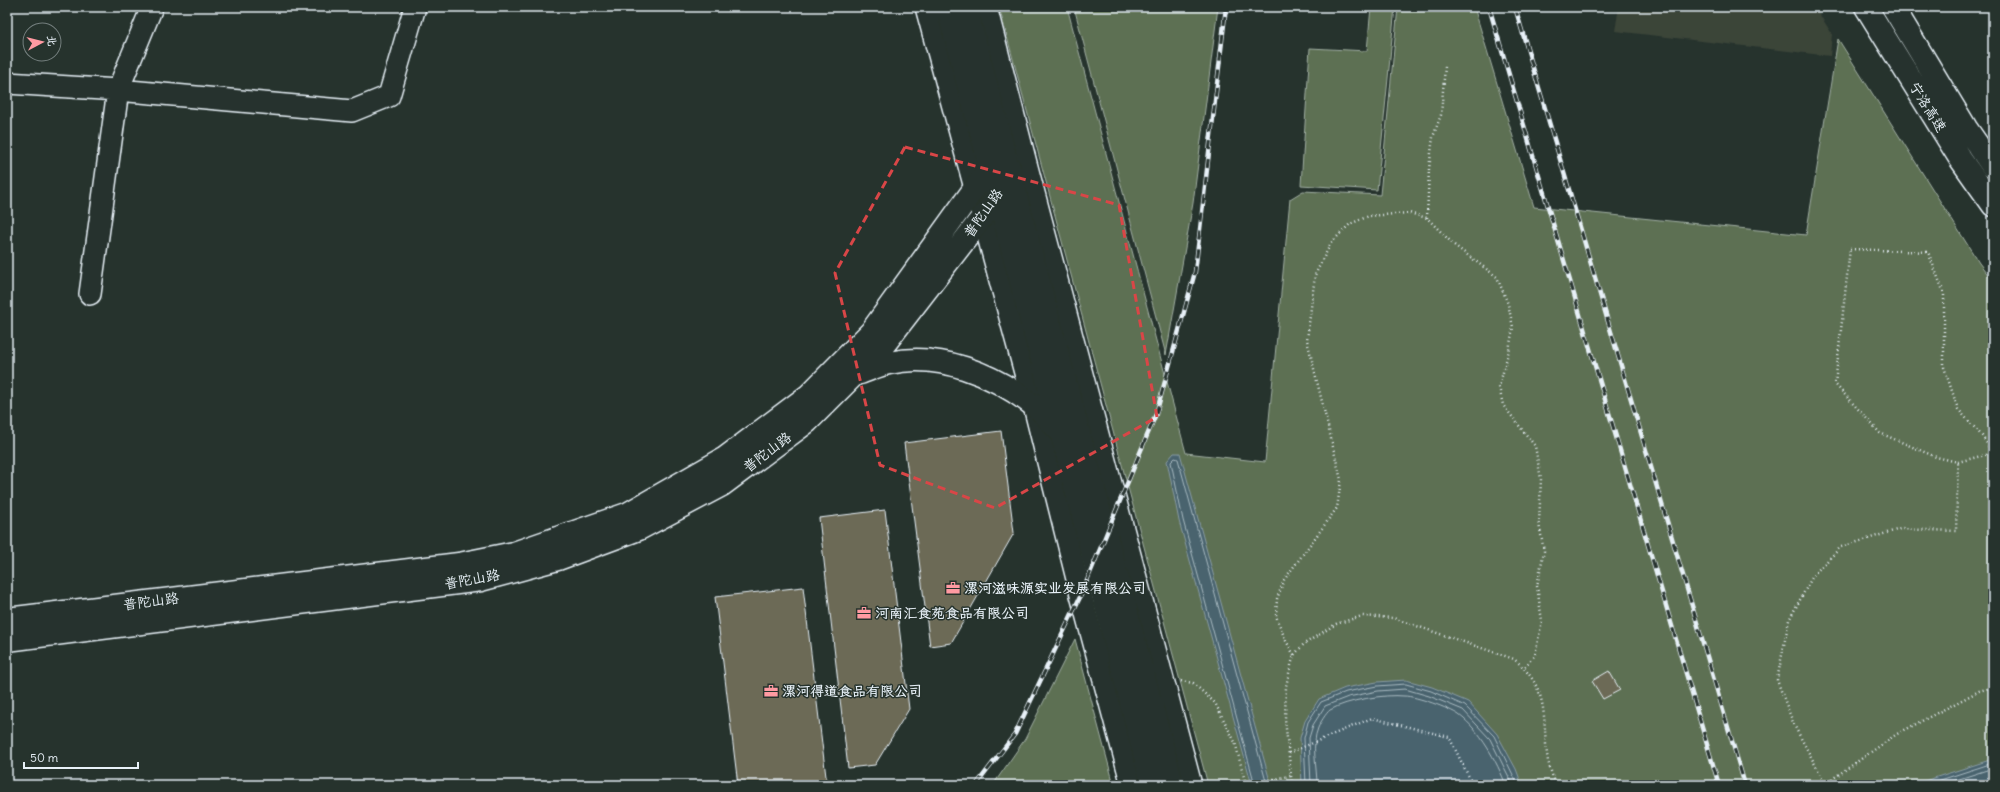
<svg xmlns="http://www.w3.org/2000/svg" width="2000" height="792" font-family="Delius,'LXGW WenKai TC',sans-serif">
  <style>
    .built { fill: #3b4439 }
    .green { fill: #5d6f52; stroke: #a2b0a5 }
    .water { fill: #49646e; stroke: #899ca5 }
    .lines { fill: none; stroke-linecap: round; stroke-linejoin: round }
    .shore { stroke: #a8b9c1; stroke-width: 1 }
    .building { fill: #6c6a56; stroke: #e8f1f8 }
    .minor-casing { stroke: #e8f1f8; stroke-width: 24 }
    .major-casing { stroke: #e8f1f8; stroke-width: 25 }
    .highway-casing { stroke: #e8f1f8; stroke-width: 25 }
    .path { stroke: #e8f1f8; stroke-width: 2.5; stroke-dasharray: 1 3; stroke-linecap: butt }
    .minor { stroke: #26332d; stroke-width: 21 }
    .major { stroke: #26332d; stroke-width: 22 }
    .highway { stroke: #26332d; stroke-width: 22 }
    .rail-casing { stroke: #e8f1f8; stroke-width: 4.5 }
    .rail { stroke: #26332d; stroke-width: 3; stroke-dasharray: 9; stroke-linecap: butt }
    .marked { fill: none; stroke: #d94647; stroke-width: 3; stroke-dasharray: 8 5; stroke-linejoin: round }
    .labels { text-anchor: middle; dominant-baseline: central; stroke-width: 3; stroke-linejoin: round; paint-order: stroke }
    .street-label { font-size: 14px; fill: #e8f1f8; stroke: #26332d }
    .poi-label { font-size: 14px; font-weight: bold; fill: #e8f1f8; stroke: #26332d; text-anchor: start }
  </style>
  <rect width="100%" height="100%" fill="#26332d"/>
  <filter id="ink" filterUnits="userSpaceOnUse"><feTurbulence type="fractalNoise" baseFrequency=".025" numOctaves="2"/><feDisplacementMap in="SourceGraphic" scale="8" xChannelSelector="R" yChannelSelector="G"/><feConvolveMatrix kernelMatrix="1 2 1 2 8 2 1 2 1" color-interpolation-filters="sRGB"/></filter>
  <g filter="url(#ink)">
    <path class="built" d="M1619 7H1815L1832 34 1830 56 1615 31Z"/>
    <path class="green" d="M999 7H1067L1186 453 1265 462 1290 199 1303 191 1380 195 1398 7H1474L1534 207 1806 235 1838 39 1979 263 1993 281V785H1208Z
      M1074 7H1218L1193 203 1166 355Z
      M1371 7H1395L1377 190 1301 185 1310 48 1367 51Z
      M1075 639 1114 785H993L1025 739Z"/>
    <path class="water" d="M1174 453H1180L1271 785H1252L1179 521 1167 461Z
      M1406 680 1432 687 1468 702 1497 734 1516 769 1522 785H1302L1300 738 1305 721 1319 699 1345 688 1377 682Z
      M1993 759V785H1912Z"/>
    <g class="lines">
      <path class="shore" d="M1255 785 1183 520 1171 462 1175 458 1178 459 1267 785
        M1306 785 1304 738 1308 722 1321 702 1346 692 1377 686 1406 684 1431 691 1465 706 1494 736 1518 785
        M1311 785 1309 738 1313 725 1325 706 1348 697 1378 691 1405 689 1429 696 1463 710 1490 739 1513 785
        M1317 785C1317 767 1311 745 1318 728 1320 723 1326 713 1330 710 1347 700 1385 694 1404 696 1416 696 1449 708 1459 715 1480 730 1497 762 1506 785
        M1925 785 1993 763
        M1941 785 1993 768"/>
    </g>
    <path class="building" d="M1001 431 1014 533 951 643 930 646 904 443Z
      M885 510 909 709 875 765 848 768 819 518Z
      M803 587 827 785H738L715 597Z
      M1609 671 1620 690 1603 699 1592 681Z"/>
    <g class="lines">
      <defs>
        <path id="minor" d="M926 7 1034 406 1081 595 1132 785
          M986 7 1026 163 1191 785
          M7 83 118 90 352 111 389 96 415 7
          M90 294 118 90 152 7"/>
        <path id="major" d="M947 7 1061 433 1152 785
          M966 7 1173 785
          M860 373C869 370 879 365 889 363 940 352 993 374 1033 405 1043 413 1052 424 1061 433
          M7 619 459 564 514 553 627 514 725 458 809 395 871 332 990 167 1010 168 998 197 883 346 807 422 722 485 639 529 558 559 481 580 7 640"/>
        <path id="highway" d="M1866 7 1959 157 1993 205
          M1893 7 1966 128 1993 167"/>
      </defs>
      <use href="#minor" class="minor-casing"/>
      <use href="#major" class="major-casing"/>
      <use href="#highway" class="highway-casing"/>
      <path class="path" d="M1427 218 1429 169 1433 137 1441 115 1445 66
        M1850 249 1928 252 1944 293V367L1958 409 1982 436 1993 453 1958 462 1936 457 1880 433 1835 384Z
        M1294 655 1285 639 1276 616 1277 599 1284 580 1337 508 1341 480 1307 340 1315 275 1331 243 1350 224 1369 216 1409 213 1427 218 1454 245 1497 277 1508 304 1513 327 1509 350 1499 387 1503 405 1535 446 1541 479 1539 524 1544 551 1537 586 1542 621 1535 655 1524 668
        M1181 681 1193 683 1215 703 1235 742 1246 785
        M1289 753 1372 718 1449 737 1473 785
        M1246 784 1291 776
        M1825 784 1897 734 1979 691 1993 687
        M1292 785 1285 719 1286 686 1290 669 1294 655 1304 644 1336 624 1362 616 1393 618 1514 659C1552 691 1541 718 1548 761 1550 769 1553 777 1555 785
        M1826 785 1794 725 1777 680 1789 620 1814 574 1841 547 1900 529 1956 531 1958 462"/>
      <use href="#minor" class="minor"/>
      <use href="#major" class="major"/>
      <use href="#highway" class="highway"/>
      <defs>
        <path id="rail" d="M1489 7 1719 785
          M1515 7 1745 785
          M976 785 1015 734 1081 595 1156 414 1195 272 1226 7"/>
      </defs>
      <use href="#rail" class="rail-casing"/>
      <use href="#rail" class="rail"/>
    </g>
  </g>
  <path class="marked" d="M905 147 1119 205 1157 417 995 508 880 465 835 273Z"/>
  <defs>
    <symbol id="office-bare" viewBox="-9 -9 18 18"><path d="M-6-3h4V-5.5h4V-3h4V5H-6ZM-1-4.5V-3h2v-1.5ZM-6 0V1H6V0Z" fill="#ff9aa2" stroke="#26332d" stroke-width="2.5" paint-order="stroke"/></symbol>
  </defs>
  <g fill-rule="evenodd">
    <use href="#office-bare" x="943" y="578" width="20" height="20"/>
    <use href="#office-bare" x="854" y="603" width="20" height="20"/>
    <use href="#office-bare" x="761" y="681" width="20" height="20"/>
  </g>
  <g class="labels">
    <g class="street-label">
      <text transform="translate(1928 107) rotate(58)">宁洛高速</text>
      <text transform="translate(983 213) rotate(-55)">普陀山路</text>
      <text transform="translate(767 452) rotate(-37)">普陀山路</text>
      <text transform="translate(472 579) rotate(-10)">普陀山路</text>
      <text transform="translate(151 601) rotate(-7)">普陀山路</text>
    </g>
    <g class="poi-label">
      <text x="964" y="588">漯河滋味源实业发展有限公司</text>
      <text x="875" y="613">河南汇食苑食品有限公司</text>
      <text x="782" y="691">漯河得道食品有限公司</text>
    </g>
  </g>
  <rect width="2000" height="792" fill="none" stroke="#26332d" stroke-width="24"/>
  <rect x="12" y="12" width="1976" height="768" fill="none" stroke="#e8f1f8" stroke-width="1.5" filter="url(#ink)"/>
  <g transform="translate(42 42) rotate(83)"><circle r="19" fill="#26332d" stroke="#747f7e"/>
  <path d="M0-3L7 15L0 10L-7 15Z" fill="#ff9aa2"/>
  <text y="-6" font-size="11" font-weight="bold" text-anchor="middle" fill="#e8f1f8">北</text>
  </g>
  <path d="M24 762v6h114v-6" fill="none" stroke="#e8f1f8" stroke-width="2"/>
  <text x="30" y="762" font-size="12" fill="#e8f1f8" stroke="#26332d" stroke-width="3" paint-order="stroke">50 m</text>
</svg>
